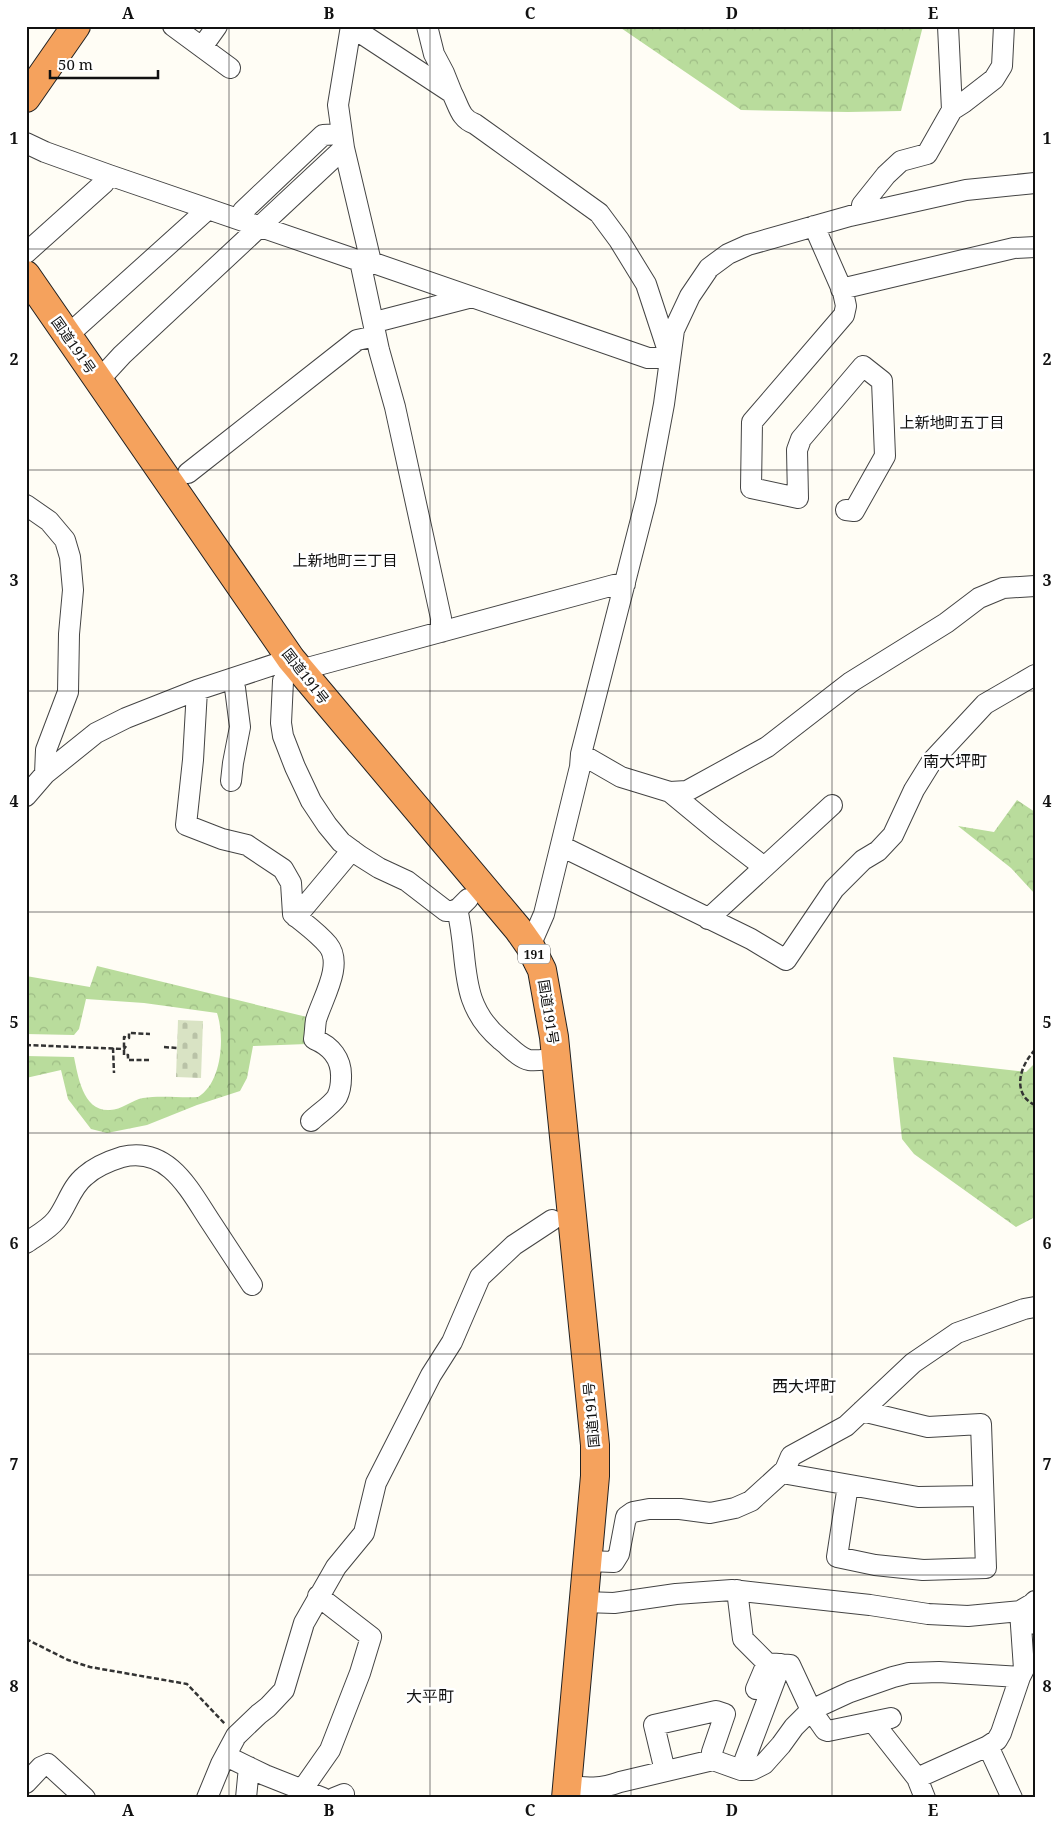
<svg xmlns="http://www.w3.org/2000/svg" width="1061" height="1824" font-family="'Noto Serif','Noto Sans JP',serif">
  <style>
    .forest { fill: url(#forest-crowns) }
    .cemetery { fill: url(#cemetery-stones) }
    .lines { fill: none; stroke-linecap: round; stroke-linejoin: round }
    .minor-casing { stroke: #444; stroke-width: 22 }
    .highway-casing { stroke: #222; stroke-width: 30 }
    .path { stroke: #333; stroke-width: 2.5; stroke-dasharray: 5 2.5; stroke-linecap: butt }
    .minor { stroke: #fff; stroke-width: 20 }
    .highway { stroke: #f5a25d; stroke-width: 28 }
    .grid { fill: none; stroke: #111; stroke-width: 1; stroke-opacity: 0.55 }
    .labels { text-anchor: middle; dominant-baseline: central; stroke-width: 5; stroke-linejoin: round; paint-order: stroke }
    .shield { fill: #fff; stroke: #585858; stroke-width: 1 }
    .shield-label { font-size: 12px; font-weight: bold; fill: #111 }
    .street-label { font-size: 14px; fill: #111; stroke: #fff }
    .neighbourhood-label { font-size: 15px; fill: #111; stroke: #fff }
    .quarter-label { font-size: 16px; fill: #111; stroke: #fff }
    .neatline { fill: none; stroke: #111; stroke-width: 2 }
    .grid-label { font-size: 16px; text-anchor: middle; font-weight: bold; fill: #111 }
  </style>
  <defs>
    <pattern id="forest-crowns" width="20" height="18" patternUnits="userSpaceOnUse" patternTransform="scale(1.25)"><rect width="20" height="18" fill="#b9dc9c"/><path d="M2 6a3 3 0 1 1 6 0M12 15a3 3 0 1 1 6 0" fill="none" stroke="#9ebc85"/></pattern>
    <pattern id="cemetery-stones" width="16" height="16" patternUnits="userSpaceOnUse" patternTransform="scale(1.25)"><rect width="16" height="16" fill="#d9e3c4"/><path d="M2 7V4a2 2 0 0 1 4 0v3zM10 15v-3a2 2 0 0 1 4 0v3z" fill="#b9c2a7"/></pattern>
  </defs>
  <rect width="100%" height="100%" fill="#fffdf5"/>
  <path class="forest" d="M618 26H923L901 111 848 112 741 110Z
    M1017 800 1035 812V894L1011 868 958 826 994 832Z
    M97 966 307 1017V1044L253 1046 247 1078 240 1091 197 1105 147 1125 107 1133 91 1129 68 1099 61 1070 26 1078V1056L74 1057C78 1076 83 1112 110 1110 121 1110 132 1100 143 1098 160 1095 180 1098 198 1097 222 1083 225 1037 217 1013L144 1003 86 999 79 1029 74 1035 26 1034V1006L29 1003 26 1000V976L90 987Z
    M893 1057 1026 1072 1035 1063V1217L1016 1227 914 1154 902 1139Z"/>
  <path class="cemetery" d="M178 1020 203 1021 201 1078 176 1077Z"/>
  <g class="lines">
    <defs>
      <path id="minor" d="M173 26 230 68
        M351 26 338 105 344 148 371 262
        M427 26 434 54 444 73 452 93
        M948 26 952 110
        M202 47 217 26
        M26 143 45 152 109 175 360 261 371 262 648 358 670 357 646 284 619 240 599 213 475 124C460 119 459 106 452 93L350 26
        M861 213 862 205 886 175 901 161 927 154 952 110 963 103 994 79 1002 66 1004 26
        M239 219 243 211 323 135 342 134
        M814 226 843 292 846 306 844 315 752 422 751 488 798 498 797 450 801 439 863 366 882 381 885 456 854 511 846 510
        M26 253 104 183 109 175
        M360 261 379 350 395 407 441 618V632
        M841 289 1014 248 1035 247
        M383 320 472 297
        M68 335 208 209
        M99 380 122 355 344 148
        M188 473 357 340 376 336
        M26 505 49 521 65 540 70 557 73 590 69 634 68 692 46 750 45 774
        M300 670 614 585 625 584
        M283 681 281 723 283 736 295 767 311 801 327 825 341 842 360 856 379 868 407 881 446 911H456L468 899
        M197 690 193 760 186 825 222 839 247 845 283 869 291 883 293 914C305 924 318 933 328 945 344 965 322 999 316 1020 315 1026 315 1033 314 1039 331 1046 342 1059 341 1078 341 1084 340 1091 337 1097 331 1106 319 1113 311 1121
        M581 754 621 777 670 792 687 791 767 747 851 682 946 623 979 598 1003 588 1035 586
        M231 781 233 763 240 727 235 688
        M670 792 716 830 764 867
        M26 796 45 774 96 733 126 718 197 690 291 659
        M561 846 751 939 786 960 834 889 863 860 878 851 893 835 914 790 932 761 985 704 1035 675
        M457 909C470 960 456 1002 501 1040 509 1046 519 1058 529 1060 537 1061 548 1059 556 1059
        M296 917 352 850
        M708 919 832 805
        M530 946 544 914 580 767 581 754 646 500 664 404 674 330 690 296 709 268 728 254 748 245 850 216 966 190 1035 183
        M26 1243C36 1236 49 1229 56 1220 67 1206 71 1187 85 1176 96 1166 109 1161 122 1157 168 1146 189 1189 210 1221 224 1242 238 1264 252 1285
        M782 1473 918 1497 983 1496
        M848 1485 837 1557 875 1565 923 1570 986 1568 981 1424 928 1427 862 1411
        M587 1561 614 1562 619 1554 626 1517 633 1512 649 1509H680L710 1513 735 1508 751 1501 785 1470 791 1456 846 1426 913 1363 957 1333 1024 1309 1035 1307
        M737 1590 743 1639 767 1663 790 1665 811 1710 825 1730 828 1731 891 1718
        M1035 1601 1032 1604 1020 1611 1035 1624
        M584 1602 614 1603 676 1594 732 1590 870 1605 928 1614 968 1616 1020 1611 1024 1669 1020 1677 1001 1733 997 1740 988 1746
        M756 1689 767 1663
        M873 1722 917 1778
        M226 1756 265 1775 323 1798
        M741 1770 781 1664
        M665 1771 654 1725 716 1711 725 1714 712 1752 713 1760
        M26 1783 41 1767 48 1764 85 1798
        M567 1786C586 1788 602 1789 620 1782L713 1760 741 1770H752L764 1764 781 1745 794 1727 811 1710 850 1692 893 1677 909 1673 939 1672 1020 1677
        M302 1790 330 1750 360 1673 371 1637 318 1596
        M207 1798 221 1764 236 1736 259 1714 268 1707 284 1690 304 1623 336 1567 364 1533 376 1483 431 1375 452 1342 480 1277 514 1245 552 1220
        M246 1798 249 1767
        M334 1798 344 1794
        M925 1798 917 1778 988 1746 1012 1798"/>
      <path id="highway" d="M26 98 76 26
        M26 275 291 659 518 929 530 946 542 970 554 1037 595 1445V1476L566 1798"/>
    </defs>
    <use href="#minor" class="minor-casing"/>
    <use href="#highway" class="highway-casing"/>
    <path class="path" d="M26 1045 124 1049 126 1046
      M164 1047 177 1048
      M113 1048 114 1073
      M1035 1050C1020 1065 1011 1094 1035 1105
      M149 1060H128V1055H124V1037L129 1038V1033L150 1034
      M26 1639 68 1660 90 1667 187 1684 225 1724"/>
    <use href="#minor" class="minor"/>
    <use href="#highway" class="highway"/>
  </g>
  <path class="grid" d="M229 26V1798M430 26V1798M631 26V1798M832 26V1798M26 249H1035M26 470H1035M26 691H1035M26 912H1035M26 1133H1035M26 1354H1035M26 1575H1035"/>
  <g class="labels">
    <rect class="shield" x="518" y="944.5" width="32" height="19" rx="4"/>
    <g class="shield-label">
      <text x="534" y="954">191</text>
    </g>
    <g class="street-label">
      <text transform="translate(74 345) rotate(55)">国道191号</text>
      <text transform="translate(306 676) rotate(52)">国道191号</text>
      <text transform="translate(549 1012) rotate(81)">国道191号</text>
      <text transform="translate(591 1415) rotate(-95)">国道191号</text>
    </g>
    <g class="neighbourhood-label">
      <text x="952" y="422">上新地町五丁目</text>
      <text x="345" y="560">上新地町三丁目</text>
    </g>
    <g class="quarter-label">
      <text x="955" y="761">南大坪町</text>
      <text x="804" y="1386">西大坪町</text>
      <text x="430" y="1696">大平町</text>
    </g>
  </g>
  <rect width="1061" height="1824" fill="none" stroke="#ffffff" stroke-width="55"/>
  <path d="M50 70v8h108v-8" fill="none" stroke="#111111" stroke-width="2.5"/>
  <text x="58" y="70" font-size="15" fill="#111111" stroke="#ffffff" stroke-width="4" paint-order="stroke">50 m</text>
  <rect x="28" y="28" width="1006" height="1768" class="neatline"/>
  <g class="grid-label">
    <text x="128" y="19">A</text>
    <text x="329" y="19">B</text>
    <text x="530" y="19">C</text>
    <text x="732" y="19">D</text>
    <text x="933" y="19">E</text>
    <text x="14" y="144">1</text>
    <text x="1047" y="144">1</text>
    <text x="14" y="365">2</text>
    <text x="1047" y="365">2</text>
    <text x="14" y="586">3</text>
    <text x="1047" y="586">3</text>
    <text x="14" y="807">4</text>
    <text x="1047" y="807">4</text>
    <text x="14" y="1028">5</text>
    <text x="1047" y="1028">5</text>
    <text x="14" y="1249">6</text>
    <text x="1047" y="1249">6</text>
    <text x="14" y="1470">7</text>
    <text x="1047" y="1470">7</text>
    <text x="14" y="1692">8</text>
    <text x="1047" y="1692">8</text>
    <text x="128" y="1816">A</text>
    <text x="329" y="1816">B</text>
    <text x="530" y="1816">C</text>
    <text x="732" y="1816">D</text>
    <text x="933" y="1816">E</text>
  </g>
</svg>
